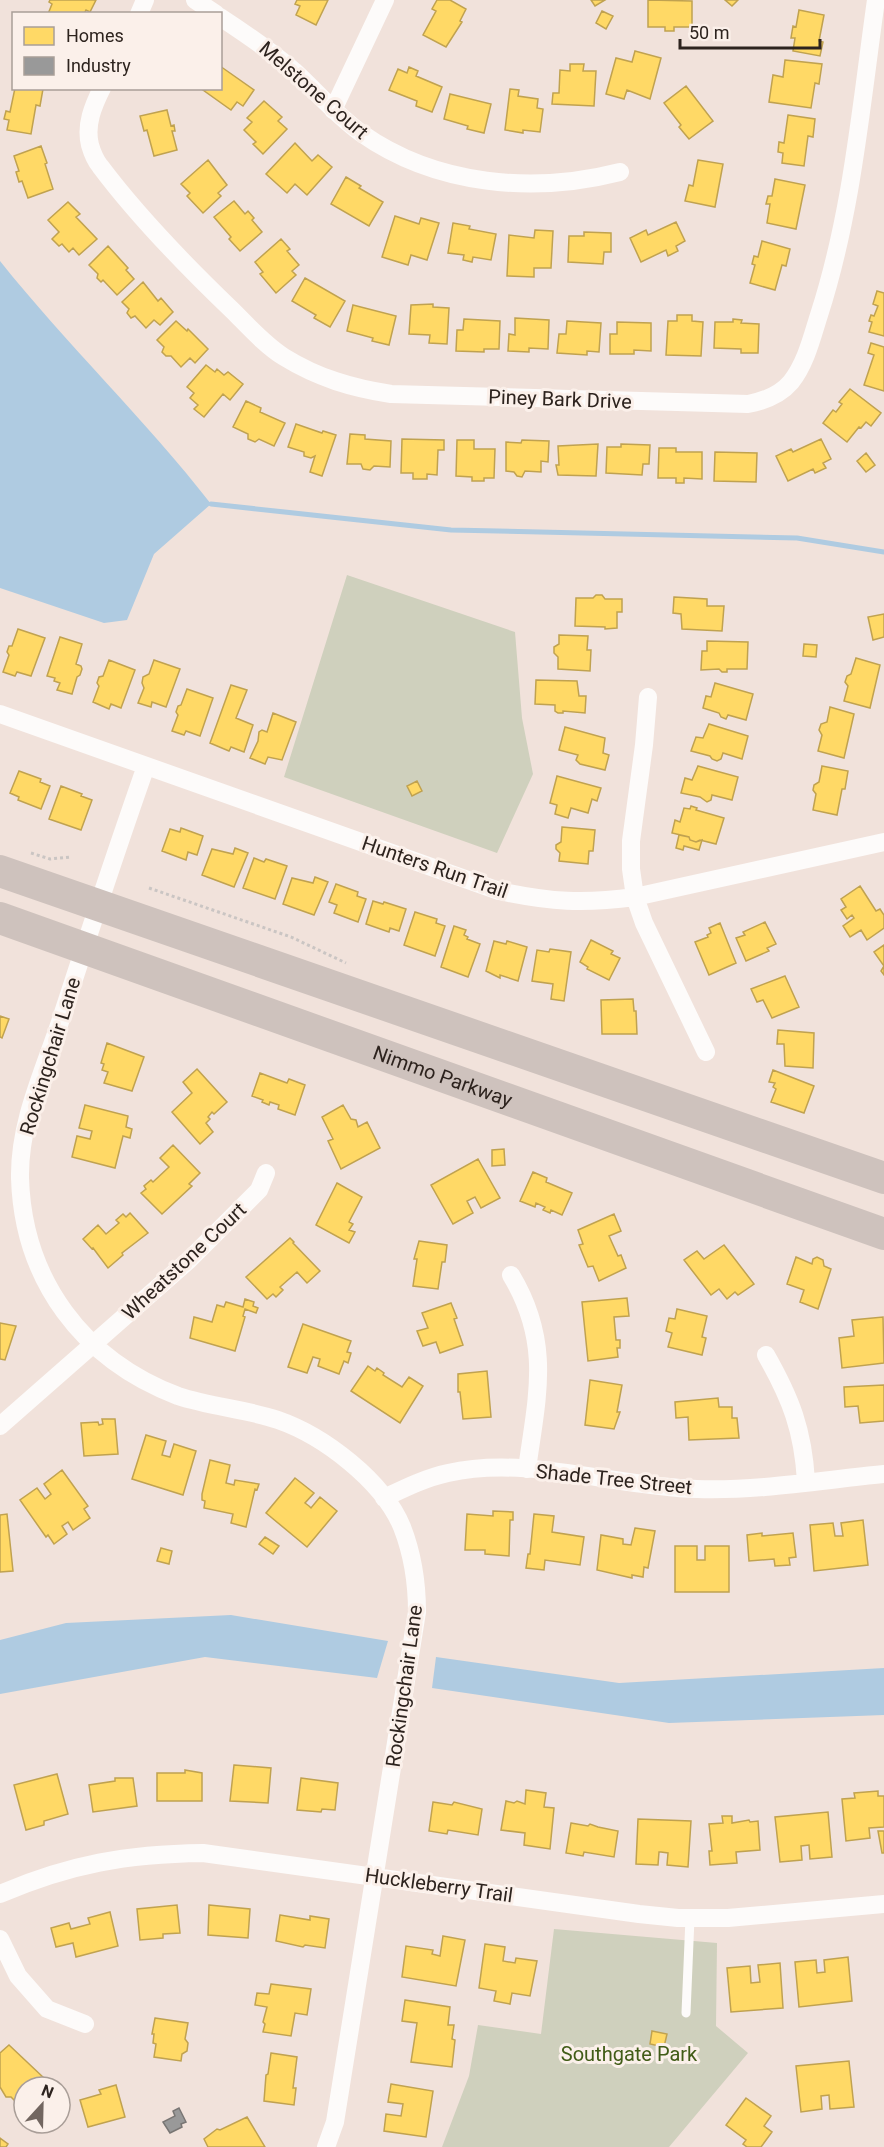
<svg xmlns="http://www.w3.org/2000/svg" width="884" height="2147" font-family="Roboto,sans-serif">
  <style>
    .green { fill: #cfd0bd }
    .water { fill: #afcbe1 }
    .homes { fill: #ffd966; stroke: #c0a250; stroke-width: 1.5 }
    .industry { fill: #999; stroke: #797674; stroke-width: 1.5 }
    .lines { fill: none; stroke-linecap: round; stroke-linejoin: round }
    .stream { stroke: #afcbe1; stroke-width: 5 }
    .path { stroke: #cac5c3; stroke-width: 3; stroke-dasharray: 3 3; stroke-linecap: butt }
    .lane { stroke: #fdfbfa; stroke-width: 9 }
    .street { stroke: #fdfbfa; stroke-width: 18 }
    .highway { stroke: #cec2bd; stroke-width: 32 }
    .labels { text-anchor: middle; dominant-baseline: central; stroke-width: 6; stroke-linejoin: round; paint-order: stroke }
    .street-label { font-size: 20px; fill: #2d231e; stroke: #fbf0ea }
    .park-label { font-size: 20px; fill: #415c17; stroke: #fbf0ea }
  </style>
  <rect width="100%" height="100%" fill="#f1e2db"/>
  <path class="green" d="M347 575 515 632 522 718 533 774 497 853 284 777Z
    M554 1929 717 1943 716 2026 748 2053 669 2147H442L469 2076 478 2025 541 2034Z"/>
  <path class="water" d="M0 261C67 345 145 419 211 504L154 554 127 620 104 623 0 588Z
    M231 1615 388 1641 377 1678 205 1657 0 1694V1640L66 1623Z
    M436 1657 619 1683 884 1668V1715L669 1723 432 1688Z"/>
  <path class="homes" d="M50 0H96L90 12 86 10 84 14H48L52 4 49 2Z
    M297 0H328L316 25 296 15 300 6 295 4Z
    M437 0H450L466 9 460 21 462 22 446 47 423 35 436 11 432 9Z
    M591 0H605L595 6Z
    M648 0 692 1V27H674V31H665V27H648Z
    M725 0H738L732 6Z
    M799 10 824 15 819 41 823 42 820 56 793 51 795 38H791L793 26 796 27Z
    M602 11 613 16 606 29 596 23Z
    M635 51 661 58 650 99 627 90 624 99 606 94 616 58 632 62Z
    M785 60 822 64 819 84 815 83 811 108 769 102 773 75 783 77Z
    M570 64H584L583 71H596L594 106 552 104 553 93H559L560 70 570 71Z
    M220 66 254 90 243 106 237 102 231 110 203 90 220 88Z
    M409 67 418 71 416 76 442 87 432 112 416 106 417 101 389 90 398 69 407 73Z
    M686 86 713 121 689 139 679 127 681 125 664 103Z
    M15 88 43 89 40 106 36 105 31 134 7 130 9 120 4 119 6 111 10 112Z
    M510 89 519 90 518 96 538 99 537 108 543 109 540 132 523 130V133L505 130Z
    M450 94 491 104 484 133 467 129 468 126 444 119Z
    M264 101 282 117 278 121 287 129 263 154 253 144 256 142 244 130 252 122 247 118Z
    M167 110 171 126 174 125 175 131H172L177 150 154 156 147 130 144 131 140 116Z
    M788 115 815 119 813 137 808 136 804 166 782 163 783 153 778 152 779 142 784 143Z
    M295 143 312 161 318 155 332 167 307 195 295 184 287 193 266 174Z
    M41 146 47 163 45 164 53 189 28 198 22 181 19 182 16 172 19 171 14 156Z
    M208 160 227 185 218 193 221 196 203 213 187 196 190 193 181 184Z
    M698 160 723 164 715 207 685 201 689 185 693 186Z
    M346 177 361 186 359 188 383 202 369 226 331 204Z
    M775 179 805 185 796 229 767 223 770 204H766L768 196H772Z
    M234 201 245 214 248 211 254 218 252 220 262 232 240 251 229 239 231 237 214 217Z
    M68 202 80 214 76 217 97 239 79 255 73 248 69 252 62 244 59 246 52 239 59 232 48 220Z
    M395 216 419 224 421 218 439 223 427 260 411 255 408 265 382 257Z
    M676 222 685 241 676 246 678 251 668 256 666 250 641 262 630 238 646 230 648 235Z
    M453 223 470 226 469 229 496 234 491 260 473 257 472 262 463 260 464 255 448 253Z
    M535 230 553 231 551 268H534V277L507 276 509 235 534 238Z
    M584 232 611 233V252H604L603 264 568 262 569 236H584Z
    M281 239 290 249 287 251 299 265 292 271 296 275 276 293 260 274 263 272 255 262Z
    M762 241 790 249 786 266 782 265 775 290 750 283 755 265 752 264 754 256 758 257Z
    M108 246 128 268 126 270 134 279 117 295 103 280 101 282 97 278 98 274 89 265Z
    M305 278 345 301 330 327 314 318 316 315 292 301Z
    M143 282 158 301 161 298 173 312 160 325 154 320 146 328 135 316 131 318 127 313 129 309 122 302Z
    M877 291 884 293V336L869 332 872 322 869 321 871 315 874 316 878 306 873 304Z
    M433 304V307L449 308 447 344 429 343 430 335 409 334 411 305Z
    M353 305 396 316 389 345 372 341 373 338 347 331Z
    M677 315H692V321L703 322 701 356 666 355 668 321H677Z
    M515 318 549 320 548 349 529 348V352L508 351 509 334 515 335Z
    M464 319 500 321 499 349H484V352L456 351 457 330H463Z
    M733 319 742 320 741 323 759 324 758 353H741V349L714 348 715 322H733Z
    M176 321 187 331 188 329 208 349 195 363 190 358 181 367 171 356H166L162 352 164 347 157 340Z
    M567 321 601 323 599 352 587 351V355L557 353 559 334H566Z
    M617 322 651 323V351L634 350V354H610V334H617Z
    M871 343 884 347V391L864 385 874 355 868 353Z
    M206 365 215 372 217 369 224 375 228 372 243 384 230 400 223 394 204 417 194 409 198 405 190 398 194 393 187 387Z
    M850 389 881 413 871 426 866 422 861 428 859 427 847 442 823 423 833 410 836 412 842 404 839 402Z
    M246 401 261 408 260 412 285 423 274 446 259 439 255 442 248 439V434L233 427Z
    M296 424 322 433 323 431 336 435 322 476 310 472 315 456 311 458 304 456V452L288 447Z
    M350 434 365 435V439L391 441 390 467 374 466 370 470 363 469 361 464H347Z
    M402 439 444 440V450H438L437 475 427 474V479H413V473H401Z
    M821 439 831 459 823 463 826 468 815 473 813 469 788 481 776 456 791 449 793 452Z
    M457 440H474V449H495L494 478H484V481H472V477L456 476Z
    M522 440 549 441 548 462 541 461V472L525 471 522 477 517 476 514 472 506 471V442L521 443Z
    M598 444 596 476 558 475 556 465H559L558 446Z
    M621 444 650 445 649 464H643L642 475 606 473 607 447H621Z
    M659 448H676V452H702V479L684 478V483H676V478H658Z
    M715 452 757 453 756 482 714 481Z
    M866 453 875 465 866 472 857 461Z
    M596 595H602L605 599H622V612H617V628L605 629V627L575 626 576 598H593Z
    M674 597 707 599V606H724L722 631 682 629 681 614 673 613Z
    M884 614V637L873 640 868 617Z
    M18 629 45 638 31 676 17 672 15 676 3 672 9 655 7 652 9 646H12Z
    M559 635 588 636 587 650H591L590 671 558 669V657L554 653V647L559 644Z
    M60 637 82 644 76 664 81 666 82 669 80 675 77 677 72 694 57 690 60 683 54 681 55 678 47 676Z
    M707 641 748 642 747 669H727V672H722L719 669 701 670 702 651H707Z
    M804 644 817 645 816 657 803 656Z
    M856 658 880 665 870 708 844 701 848 686 845 682 847 676 851 674Z
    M109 660 135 670 121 708 111 704 109 709 93 702 99 686 97 683 99 677 103 676Z
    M154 660 180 669 166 707 152 702 151 707 138 703 144 688 142 683 143 677 149 674Z
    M536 680 577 681 579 696H586L585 713 563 711V713H558L555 711V705L535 704Z
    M715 683 753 694 746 720 728 715 726 719 721 717 719 713 703 708 706 696 711 697Z
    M231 685 247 690 236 718 253 725 244 752 231 747 229 751 210 743Z
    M187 689 213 698 200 736 186 731 184 735 172 731 178 715 176 712 178 706 181 705Z
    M830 707 854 714 844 758 818 751 822 735 819 730 821 724 827 722Z
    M273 713 296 722 282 760 268 757 265 764 250 758 258 741 259 732 262 730 267 732Z
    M709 724 748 736 742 759 723 753 721 759 717 761 712 759 710 756 691 751 696 737 703 738Z
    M565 727 605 738 603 753 609 755 605 770 580 764 576 760 578 755 559 750Z
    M698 766 738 777 732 800 712 795 711 800 707 802 700 797 681 793 685 778 692 780Z
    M822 766 848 771 845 789H842L837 815 813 810 816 794 813 790 814 785 819 782Z
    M19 771 41 779 40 782 50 786 41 809 18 800 19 797 10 793Z
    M557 776 601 788 597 801 592 799 588 813 571 808 568 818 555 814 557 805 550 803Z
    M417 781 422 791 412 796 407 786Z
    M61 786 82 794 81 796 92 800 81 830 49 819Z
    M691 806 697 808 696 810 724 818 716 844 700 840 696 842 690 840 689 837 672 833 675 820 680 822 684 808 690 809Z
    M562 827 595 830 593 851H589L588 864 559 861 560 853 556 849V845L561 842Z
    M181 828 203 836 197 855 188 852 186 860 162 851 170 829 180 832Z
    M679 835 689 837 690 840 696 842 702 840 699 850 684 846 683 850 676 848Z
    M235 848 248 853 234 887 202 875 212 849 233 854Z
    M254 858 264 862 266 859 287 866 275 899 243 888Z
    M315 877 328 882 314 915 283 904 292 878 313 883Z
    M336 884 358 892 357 896 366 899 358 922 334 913 337 905 329 902Z
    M860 886 876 911 880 909 884 915V928L867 940 861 930 850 937 843 926 854 918 852 915 847 919 841 910 846 907 841 899Z
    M373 901 383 904 384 902 406 909 399 931 390 928 389 932 366 924Z
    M415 912 437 919 436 923 445 926 435 956 404 945Z
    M765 922 776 944 767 948 769 951 746 961 736 938 745 935 743 932Z
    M720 923 736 963 709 975 695 942 708 937 707 935 711 933 709 928Z
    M454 926 466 930 464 935 468 937 467 939 480 944 468 977 441 967Z
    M591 940 613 951 611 954 620 958 609 980 587 969 588 967 580 962Z
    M494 941 506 944 507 941 527 947 518 981 500 975V978L486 971Z
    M884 945V975L881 971 884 966 874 952Z
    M550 949 571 952 564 1001 551 999 553 984 532 981 537 950 549 952Z
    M785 976 799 1007 772 1018 763 1000 757 1002 751 989Z
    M633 999 634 1011H636L637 1034H602L601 1000Z
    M0 1016 9 1019 2 1038 0 1037Z
    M778 1030 814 1033 813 1068 785 1066 784 1044H777Z
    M107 1043 144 1057 132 1091 104 1083 108 1072 102 1070 104 1064 101 1063Z
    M197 1069 227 1102 214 1114 212 1112 208 1117 210 1119 206 1123 213 1132 200 1144 172 1112 192 1093 183 1082Z
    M773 1070 814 1086 804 1113 771 1102 776 1089 773 1087 775 1083 769 1082Z
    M260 1073 287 1083 289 1079 305 1085 295 1115 278 1109 279 1105 270 1102 269 1105 262 1102 263 1100 252 1096Z
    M85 1105 128 1116 126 1127 132 1129 130 1138 123 1136 115 1168 72 1157 77 1136 90 1139 92 1131 79 1128Z
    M343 1105 351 1119 356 1120 358 1127 367 1122 380 1148 341 1169 328 1141 333 1139 322 1117Z
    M173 1145 200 1173 189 1184 192 1186 162 1214 141 1193 146 1189 144 1186 151 1180 153 1182 169 1167 160 1158Z
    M504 1149 505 1165 492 1166V1150Z
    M478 1159 500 1198 481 1208 475 1197 467 1201 473 1213 453 1224 431 1185Z
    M533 1172 547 1178 546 1182 572 1193 562 1215 551 1210 550 1213 543 1210 545 1207 536 1203 535 1207 520 1201Z
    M337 1183 362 1197 349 1222 353 1224 349 1230 355 1232 349 1243 316 1225Z
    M130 1213 148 1233 122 1253 123 1255 108 1268 93 1248 92 1249 83 1239 98 1225 106 1234 119 1223 116 1220 123 1214 126 1217Z
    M614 1214 621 1231 609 1236 618 1256 621 1255 626 1268 599 1281 593 1266 588 1267 579 1245 583 1244 578 1230Z
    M290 1238 294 1242 293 1243 320 1271 307 1283 297 1272 280 1287 283 1290 276 1297 273 1294 267 1299 246 1277Z
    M419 1241 447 1245 445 1262H442L438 1289 413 1286 417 1259H414Z
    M724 1245 754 1284 738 1295 735 1292 727 1299 719 1289 711 1295 684 1260 697 1251 704 1259Z
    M796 1257 812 1264 813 1259 817 1257 823 1260 824 1266 831 1269 818 1309 800 1302 804 1290 787 1284Z
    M627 1298 629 1316 614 1317 616 1340H620V1348H617L618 1357 588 1361 582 1302Z
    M245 1299 254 1302 253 1306 258 1308 256 1313 245 1309 243 1316 245 1317 235 1351 190 1338 194 1317 212 1322 217 1305 224 1307 226 1302 243 1307Z
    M451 1303 457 1318 454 1319 463 1345 440 1353 436 1342 423 1346 417 1331 428 1328 422 1313Z
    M677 1309 707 1316 702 1337 706 1338 702 1355 668 1347 672 1333 666 1331 669 1318 675 1319Z
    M883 1317 884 1363 842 1368 839 1338 854 1336 852 1320Z
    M0 1323 16 1326 5 1360 0 1359Z
    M303 1324 351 1341 347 1352 351 1353 348 1363 344 1361 339 1374 318 1366 320 1359 313 1357 307 1373 288 1367Z
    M368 1366 375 1371 377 1368 384 1373 383 1375 402 1387 409 1377 423 1386 400 1423 351 1391Z
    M487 1371 491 1417 463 1419 460 1392H458V1374Z
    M590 1380 622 1385 617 1412H620L614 1429 585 1425Z
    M884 1385V1421L860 1423 858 1406 845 1407 844 1387Z
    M718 1398 719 1407H732V1418H737L739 1438 689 1440 688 1417 676 1418 675 1402Z
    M102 1419H115L118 1454 84 1456 81 1423 98 1422 99 1425 103 1424Z
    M146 1435 166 1441 162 1455 170 1457 174 1444 196 1451 183 1495 132 1479Z
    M210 1460 230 1465 226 1483 234 1485 235 1480 259 1484 257 1490 255 1489 246 1527 231 1523 233 1514 204 1508 205 1501 202 1500V1494Z
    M62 1470 88 1506 84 1509 90 1518 73 1530 68 1522 62 1526 67 1534 54 1544 48 1535 46 1537 20 1500 37 1488 45 1499 51 1494 44 1484Z
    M295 1478 314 1493 305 1503 309 1506 311 1508 320 1497 337 1511 307 1547 266 1513Z
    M493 1511 513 1512V1520H510L509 1556 485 1554V1550H465L467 1514 493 1516Z
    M7 1514 13 1571 0 1572V1515Z
    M534 1514 554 1516 552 1532 584 1537 580 1565 545 1560 544 1570 526 1568 528 1554H530Z
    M863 1520 868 1565 814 1571 810 1525 833 1523 835 1536H843L841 1523Z
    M635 1528 655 1531 648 1568 644 1567 643 1577 632 1575V1578L597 1570 601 1535 623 1539V1544L631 1545Z
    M762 1533V1536L793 1533 796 1557 789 1558 790 1565 775 1566 774 1559 749 1561 747 1535Z
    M265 1537 279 1546 273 1554 259 1544Z
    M675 1546H697V1560H705V1546H729V1592H675Z
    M161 1548 172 1551 169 1564 157 1561Z
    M234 1765 271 1768 268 1803 230 1801Z
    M185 1770 202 1773V1801H157V1773H185Z
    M57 1774 68 1814 44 1821V1825L26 1830 14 1785Z
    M115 1778H133L137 1806 93 1812 89 1785 115 1781Z
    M301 1778 338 1783 335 1810 322 1809 321 1812 297 1810Z
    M526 1790 546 1793 544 1807 554 1808 550 1849 524 1845 525 1833 501 1830 506 1801 514 1803 517 1801 525 1804Z
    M878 1791V1796H884V1827L869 1828 870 1838 846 1841 842 1799 855 1798 854 1793Z
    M433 1802 452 1805 454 1802 482 1809 478 1835 448 1830 447 1834 429 1831Z
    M828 1812 832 1857 810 1859 809 1845 801 1846 802 1860 780 1862 775 1817Z
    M722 1816H732V1823L749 1820 750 1822 758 1821 760 1850 736 1852 737 1863 710 1865 709 1851H712L709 1824 723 1823Z
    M638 1819 691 1821 688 1867 667 1865 668 1853 661 1852H659L658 1865 636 1864Z
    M571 1823 588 1826 590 1824 598 1827 618 1831 614 1857 584 1852 583 1856 566 1853Z
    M878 1831H884V1853H882Z
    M177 1905 180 1933 163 1934V1938L140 1940 137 1909Z
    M209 1905 250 1909 248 1938 208 1935Z
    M110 1912 118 1946 76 1957 73 1943 56 1947 51 1928 69 1923 71 1929 90 1924 88 1918Z
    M280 1915 310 1920V1916L329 1919 325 1948 305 1945 303 1947 276 1941Z
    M443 1936 465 1940 456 1986 402 1977 406 1946 433 1950 432 1954 440 1956Z
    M485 1944 505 1947 503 1961 515 1963 516 1958 537 1961 530 1996 512 1993 510 2004 494 2001 496 1991 479 1988Z
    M848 1957 852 2001 799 2007 795 1962 816 1960 817 1973 825 1972 824 1960Z
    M780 1963 783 2008 731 2012 727 1968 750 1966 751 1983 760 1982 758 1965Z
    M271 1984 311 1989 307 2015 295 2013 291 2036 263 2032 265 2024 263 2022 267 2007 255 2005 257 1993 269 1994Z
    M405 2000 450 2007 448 2025H454L452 2039 455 2040 452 2067 411 2062 417 2023 402 2021Z
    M155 2018 188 2023 185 2039 188 2043 187 2051 182 2054 181 2061 154 2057 156 2044 153 2043 154 2034H152Z
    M652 2031 667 2034 664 2047 650 2044Z
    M9 2045 45 2079 37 2087H24V2100L19 2105 11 2097H6L0 2087V2053Z
    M271 2053 297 2057 293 2088H296L294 2105 264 2101 266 2075 268 2074Z
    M849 2061 854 2107 830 2109 829 2095 821 2096 822 2109 801 2112 796 2066Z
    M391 2084 433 2091 426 2137 384 2131 386 2114 401 2116 403 2104 388 2102Z
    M116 2085 125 2117 88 2127 80 2100 101 2094 99 2090Z
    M746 2098 771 2116 764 2126 772 2132 761 2147H747L743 2144 746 2140 726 2125Z
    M247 2117 265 2147H208L204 2139 217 2129 220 2130Z
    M0 2138 8 2144 6 2147H0Z"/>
  <path class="industry" d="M179 2108 186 2122 181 2124 182 2127 170 2133 163 2122 175 2116 173 2111Z"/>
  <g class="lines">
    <path class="stream" d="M211 504 451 530 797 538 884 552"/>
    <path class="path" d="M31 853 50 859 71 857
      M149 888 291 937 346 963"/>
    <path class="lane" d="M686 2013 690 1918"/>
    <path class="street" d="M195 0 216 14
      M139 14 145 0
      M220 17C246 34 271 51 294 71 317 92 336 115 361 133 436 186 534 194 620 172
      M102 88C93 106 85 125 90 145 92 152 96 161 100 166 139 218 186 266 233 311 249 327 265 345 284 357 318 378 352 388 391 394L748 404C764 401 780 395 791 382 806 363 812 337 819 315 852 213 861 106 876 0
      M333 110 385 0
      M648 697 644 745 631 841V869L635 897 644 923 706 1052
      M0 714 499 891C551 902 583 904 635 897L884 842
      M146 766C116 851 88 936 60 1022 43 1073 19 1123 20 1178 23 1280 83 1360 178 1396 211 1407 246 1409 278 1420 324 1436 383 1481 402 1527 413 1555 417 1582 417 1612L335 2122 326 2147
      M511 1275C552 1343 537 1396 527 1469
      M766 1355C791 1399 803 1430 806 1481
      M0 1426 189 1260 259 1190 266 1173
      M384 1498C405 1488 425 1478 448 1473 527 1455 617 1487 697 1489 759 1491 822 1480 884 1474
      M0 1894C70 1864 127 1854 203 1853L639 1914 678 1918H728L884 1904
      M0 1939 18 1976 47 2009 85 2024"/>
    <g class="highway">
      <path d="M0 871 884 1178"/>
      <path id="s1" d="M0 918 884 1234"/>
    </g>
  </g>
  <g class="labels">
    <g class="street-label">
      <text transform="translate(314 90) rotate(41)">Melstone Court</text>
      <text transform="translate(560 399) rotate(2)">Piney Bark Drive</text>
      <text transform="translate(435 867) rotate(19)">Hunters Run Trail</text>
      <text transform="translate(50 1056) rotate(-73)">Rockingchair Lane</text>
      <text stroke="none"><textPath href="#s1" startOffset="470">Nimmo Parkway</textPath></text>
      <text transform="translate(184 1261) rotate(-43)">Wheatstone Court</text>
      <text transform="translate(614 1479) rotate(6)">Shade Tree Street</text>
      <text transform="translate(404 1686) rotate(-82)">Rockingchair Lane</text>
      <text transform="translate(439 1885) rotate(8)">Huckleberry Trail</text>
    </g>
    <g class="park-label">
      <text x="629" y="2054">Southgate Park</text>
    </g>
  </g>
  <rect x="12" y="12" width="210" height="78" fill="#fbf0ea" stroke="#a99e98" stroke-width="1.5"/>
  <rect x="24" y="27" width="30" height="18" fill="#ffd966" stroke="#a99e98" stroke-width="1.5"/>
  <text x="66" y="42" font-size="18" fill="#2d231e">Homes</text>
  <rect x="24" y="57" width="30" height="18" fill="#999999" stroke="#a99e98" stroke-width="1.5"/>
  <text x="66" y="72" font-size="18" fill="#2d231e">Industry</text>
  <g transform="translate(42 2105) rotate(22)"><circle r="28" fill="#fbf0ea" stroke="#a99e98" stroke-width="1.5"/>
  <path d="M0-4.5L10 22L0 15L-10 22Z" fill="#726660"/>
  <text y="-9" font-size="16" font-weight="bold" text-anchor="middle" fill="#2d231e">N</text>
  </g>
  <path d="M680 39v9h140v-9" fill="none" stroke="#2d231e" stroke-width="3"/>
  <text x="689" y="39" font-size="18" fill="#2d231e" stroke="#fbf0ea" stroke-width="4.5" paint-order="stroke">50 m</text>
</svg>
